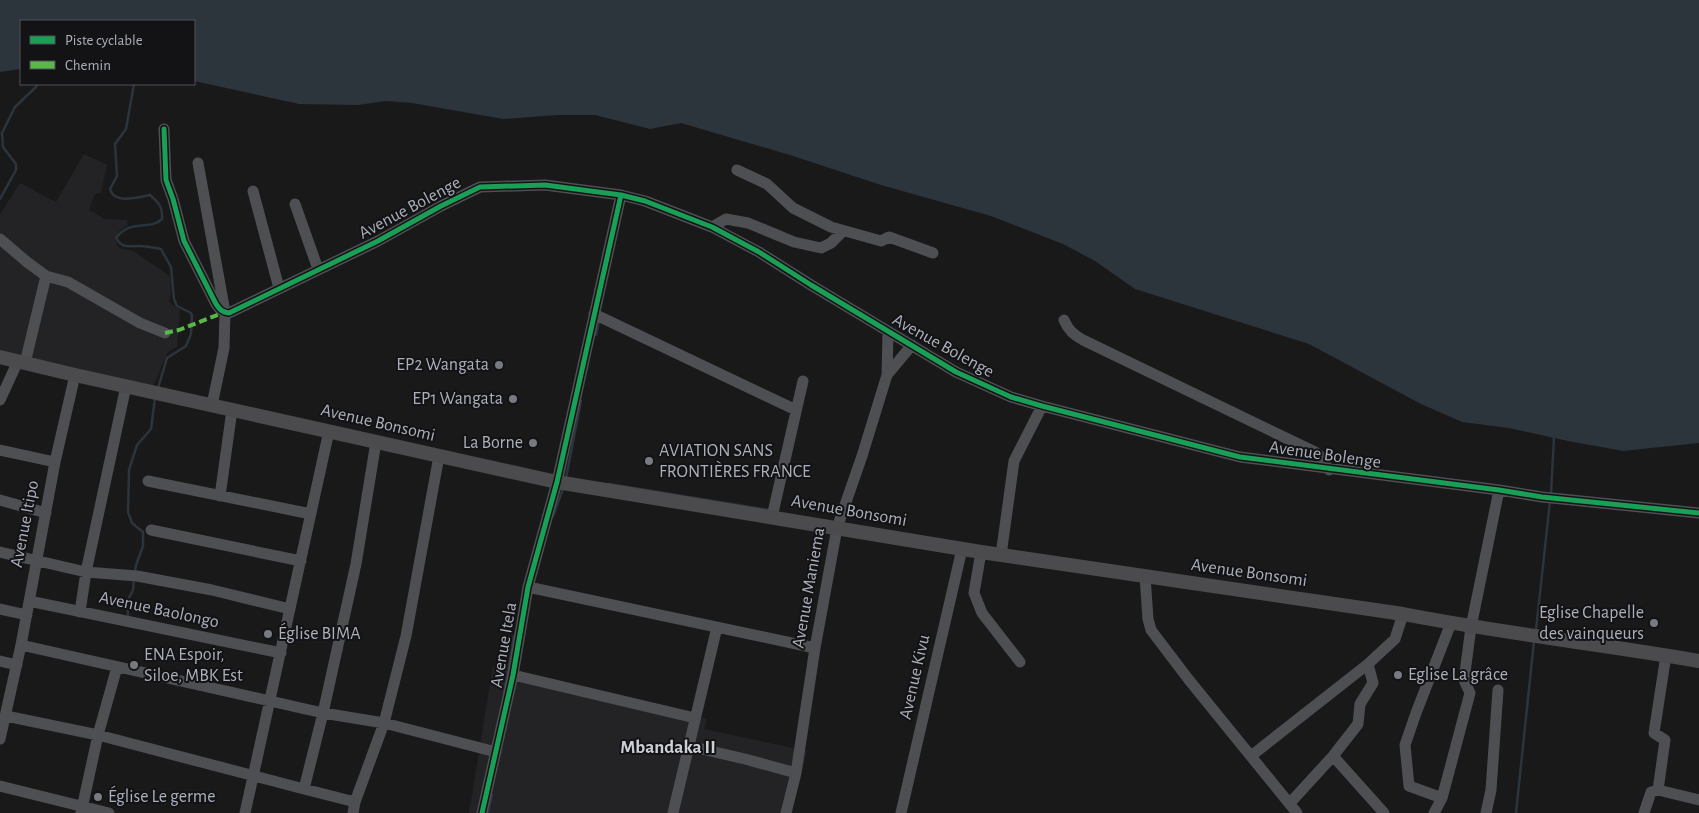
<svg xmlns="http://www.w3.org/2000/svg" width="1699" height="813" font-family="'Alegreya Sans',sans-serif">
  <style>
    .built { fill: #232326 }
    .water { fill: #2c343c }
    .lines { fill: none; stroke-linecap: round; stroke-linejoin: round }
    .stream { stroke: #2c343c; stroke-width: 2.5 }
    .minor { stroke: #4d4f53; stroke-width: 11 }
    .major { stroke: #4b4b4e; stroke-width: 14 }
    .quiet { stroke: #58b947; stroke-width: 4; stroke-dasharray: 8 4; stroke-linecap: butt }
    .cycleway-casing { stroke: #131316; stroke-width: 8 }
    .cycleway { stroke: #1a9f57; stroke-width: 5 }
    .poi-dot { fill: #787a82; stroke: #131316; stroke-width: 2 }
    .labels { text-anchor: middle; dominant-baseline: central; stroke-width: 4; stroke-linejoin: round; paint-order: stroke }
    .street-label { font-size: 18px; fill: #abafba; stroke: #131316 }
    .poi-label { font-size: 18px; fill: #abafba; stroke: #131316; text-anchor: start }
    .neighbourhood-label { font-size: 19px; font-weight: bold; fill: #cccfd6; stroke: #131316 }
  </style>
  <rect width="100%" height="100%" fill="#19191a"/>
  <path class="built" d="M84 154 107 165 101 193 95 194 89 210 105 219 127 220 128 225 120 230 115 239 119 248 133 251 170 276 171 293 169 302 180 310 177 347 168 352 153 387 0 353V214L20 183 56 202Z
    M493 666 707 719 704 729 807 751 791 813H469Z"/>
  <path class="water" d="M0 0H1699V443L1623 451 1568 441 1509 428 1462 422 1419 403 1309 344 1135 289 1095 261 1063 244 991 216 881 185 793 156 681 123 650 129 595 115H557L503 119 412 103 386 101 358 105 299 104 194 81V21H21V69L0 72Z"/>
  <g class="lines">
    <path class="stream" d="M134 84 126 129 115 144 117 176 110 189C114 205 139 197 150 195 159 203 163 207 162 219 150 231 131 218 116 238 122 249 130 246 140 246 147 246 154 248 161 249L171 267 174 299 177 306 191 313 192 316 191 334 186 346 167 358 158 388
      M0 199 16 170V164L3 147 2 133 15 107 36 87 37 84
      M596 335 599 321
      M566 478 581 401
      M609 484 769 510
      M1551 493 1554 437
      M553 516 563 489
      M135 572 136 565 143 546V532L132 523 128 512 129 470 137 445 151 429 155 398
      M128 615 127 602 133 590 134 580
      M1536 630 1550 501
      M504 692 514 636
      M488 813 492 795
      M1516 813 1534 641"/>
    <path class="minor" d="M164 129 166 180 173 199 184 241 216 304C220 310 222 312 229 313L378 241 441 206 480 187 545 185 621 195 645 201 712 227 759 252 811 285 956 372 1011 397 1042 406 1240 457 1499 490 1542 497 1699 513
      M198 163 225 312 224 348 212 405
      M737 170 767 184 793 208 831 227 881 241 889 237 933 253
      M253 191 279 288
      M295 204 318 269
      M712 227 726 219 748 223 794 242 821 248 831 243 843 231
      M0 239 27 262 46 276 68 282 140 323 165 333
      M594 314 796 410
      M1064 320C1068 330 1074 335 1083 340L1315 452 1322 458 1329 470
      M25 363 46 276
      M887 375 912 345
      M0 400 18 361
      M0 450 55 462
      M148 481 311 514
      M220 496 232 410
      M0 500 46 513
      M772 517 803 381
      M151 530 301 561
      M0 552 86 572 137 576 212 590 290 609
      M981 552 974 593 982 613 1020 662
      M1001 555 1014 461 1042 406
      M1145 576 1148 619 1151 630 1189 680 1297 813
      M528 587 815 648
      M29 601 281 653
      M0 609 27 615
      M80 612 86 572 126 386
      M21 645 323 713 384 723 496 752
      M0 661 17 665
      M513 675 695 718
      M6 716 98 735 304 789
      M0 739 21 645 55 462 75 375
      M689 746 745 759 796 773
      M1251 756 1368 664 1395 639 1403 614
      M1333 756 1384 813
      M0 786 109 813
      M1658 790 1665 740 1654 733 1666 655
      M1658 790 1699 800
      M1442 798 1409 786 1405 745 1416 713 1451 623
      M355 802 304 789 323 713 356 564 376 442
      M1290 803 1333 756 1358 724 1360 704 1373 683 1368 664
      M81 813 98 735 117 667
      M245 813 329 431
      M353 813 355 802 384 723 406 636 439 456
      M482 813 513 675 528 587 557 482 621 195
      M673 813 717 627
      M786 813 796 773 815 648 837 528 862 456 887 375 888 332
      M901 813 962 549
      M1434 813 1442 798 1470 693 1464 680 1471 627 1499 490
      M1486 813 1491 790 1498 690
      M1644 813 1651 792 1658 790"/>
    <path class="major" d="M0 357 75 375 557 482 981 552 1403 614C1501 633 1600 644 1699 661"/>
    <path class="quiet" d="M165 333 179 330 225 312"/>
    <defs>
      <path id="cycleway" d="M164 129 166 180 173 199 184 241 216 304C220 310 222 312 229 313L378 241 441 206 480 187 545 185 621 195 645 201 712 227 759 252 811 285 956 372 1011 397 1042 406 1240 457 1499 490 1542 497 1699 513
        M482 813 513 675 528 587 557 482 621 195"/>
    </defs>
    <use href="#cycleway" class="cycleway-casing"/>
    <use href="#cycleway" class="cycleway"/>
  </g>
  <g class="poi-dot">
    <circle cx="499" cy="365" r="5"/>
    <circle cx="513" cy="399" r="5"/>
    <circle cx="533" cy="443" r="5"/>
    <circle cx="649" cy="461" r="5"/>
    <circle cx="1654" cy="623" r="5"/>
    <circle cx="268" cy="634" r="5"/>
    <circle cx="134" cy="665" r="5"/>
    <circle cx="1398" cy="675" r="5"/>
    <circle cx="98" cy="797" r="5"/>
  </g>
  <g class="labels">
    <g class="street-label">
      <text transform="translate(410 208) rotate(-28)">Avenue Bolenge</text>
      <text transform="translate(943 346) rotate(29)">Avenue Bolenge</text>
      <text transform="translate(378 423) rotate(13)">Avenue Bonsomi</text>
      <text transform="translate(1325 455) rotate(8)">Avenue Bolenge</text>
      <text transform="translate(849 511) rotate(10)">Avenue Bonsomi</text>
      <text transform="translate(25 524) rotate(-79)">Avenue Itipo</text>
      <text transform="translate(1249 573) rotate(8)">Avenue Bonsomi</text>
      <text transform="translate(809 588) rotate(-80)">Avenue Maniema</text>
      <text transform="translate(159 610) rotate(12)">Avenue Baolongo</text>
      <text transform="translate(504 645) rotate(-80)">Avenue Itela</text>
      <text transform="translate(915 677) rotate(-77)">Avenue Kivu</text>
    </g>
    <g class="poi-label">
      <text x="489" y="365" text-anchor="end">EP2 Wangata</text>
      <text x="503" y="399" text-anchor="end">EP1 Wangata</text>
      <text x="523" y="443" text-anchor="end">La Borne</text>
      <text x="659" y="451">AVIATION SANS<tspan x="659" dy="21">FRONTIÈRES FRANCE</tspan></text>
      <text x="1644" y="613" text-anchor="end">Eglise Chapelle<tspan x="1644" dy="21">des vainqueurs</tspan></text>
      <text x="278" y="634">Église BIMA</text>
      <text x="144" y="655">ENA Espoir,<tspan x="144" dy="21">Siloe, MBK Est</tspan></text>
      <text x="1408" y="675">Eglise La grâce</text>
      <text x="108" y="797">Église Le germe</text>
    </g>
    <g class="neighbourhood-label">
      <text x="668" y="747">Mbandaka II</text>
    </g>
  </g>
  <rect x="20" y="20" width="175" height="65" fill="#131316" stroke="#505158"/>
  <rect x="30" y="36" width="25" height="8" fill="#1a9f57" stroke="#505158"/>
  <text x="65" y="45" font-size="15" fill="#abafba">Piste cyclable</text>
  <rect x="30" y="61" width="25" height="8" fill="#58b947" stroke="#505158"/>
  <text x="65" y="70" font-size="15" fill="#abafba">Chemin</text>
</svg>
